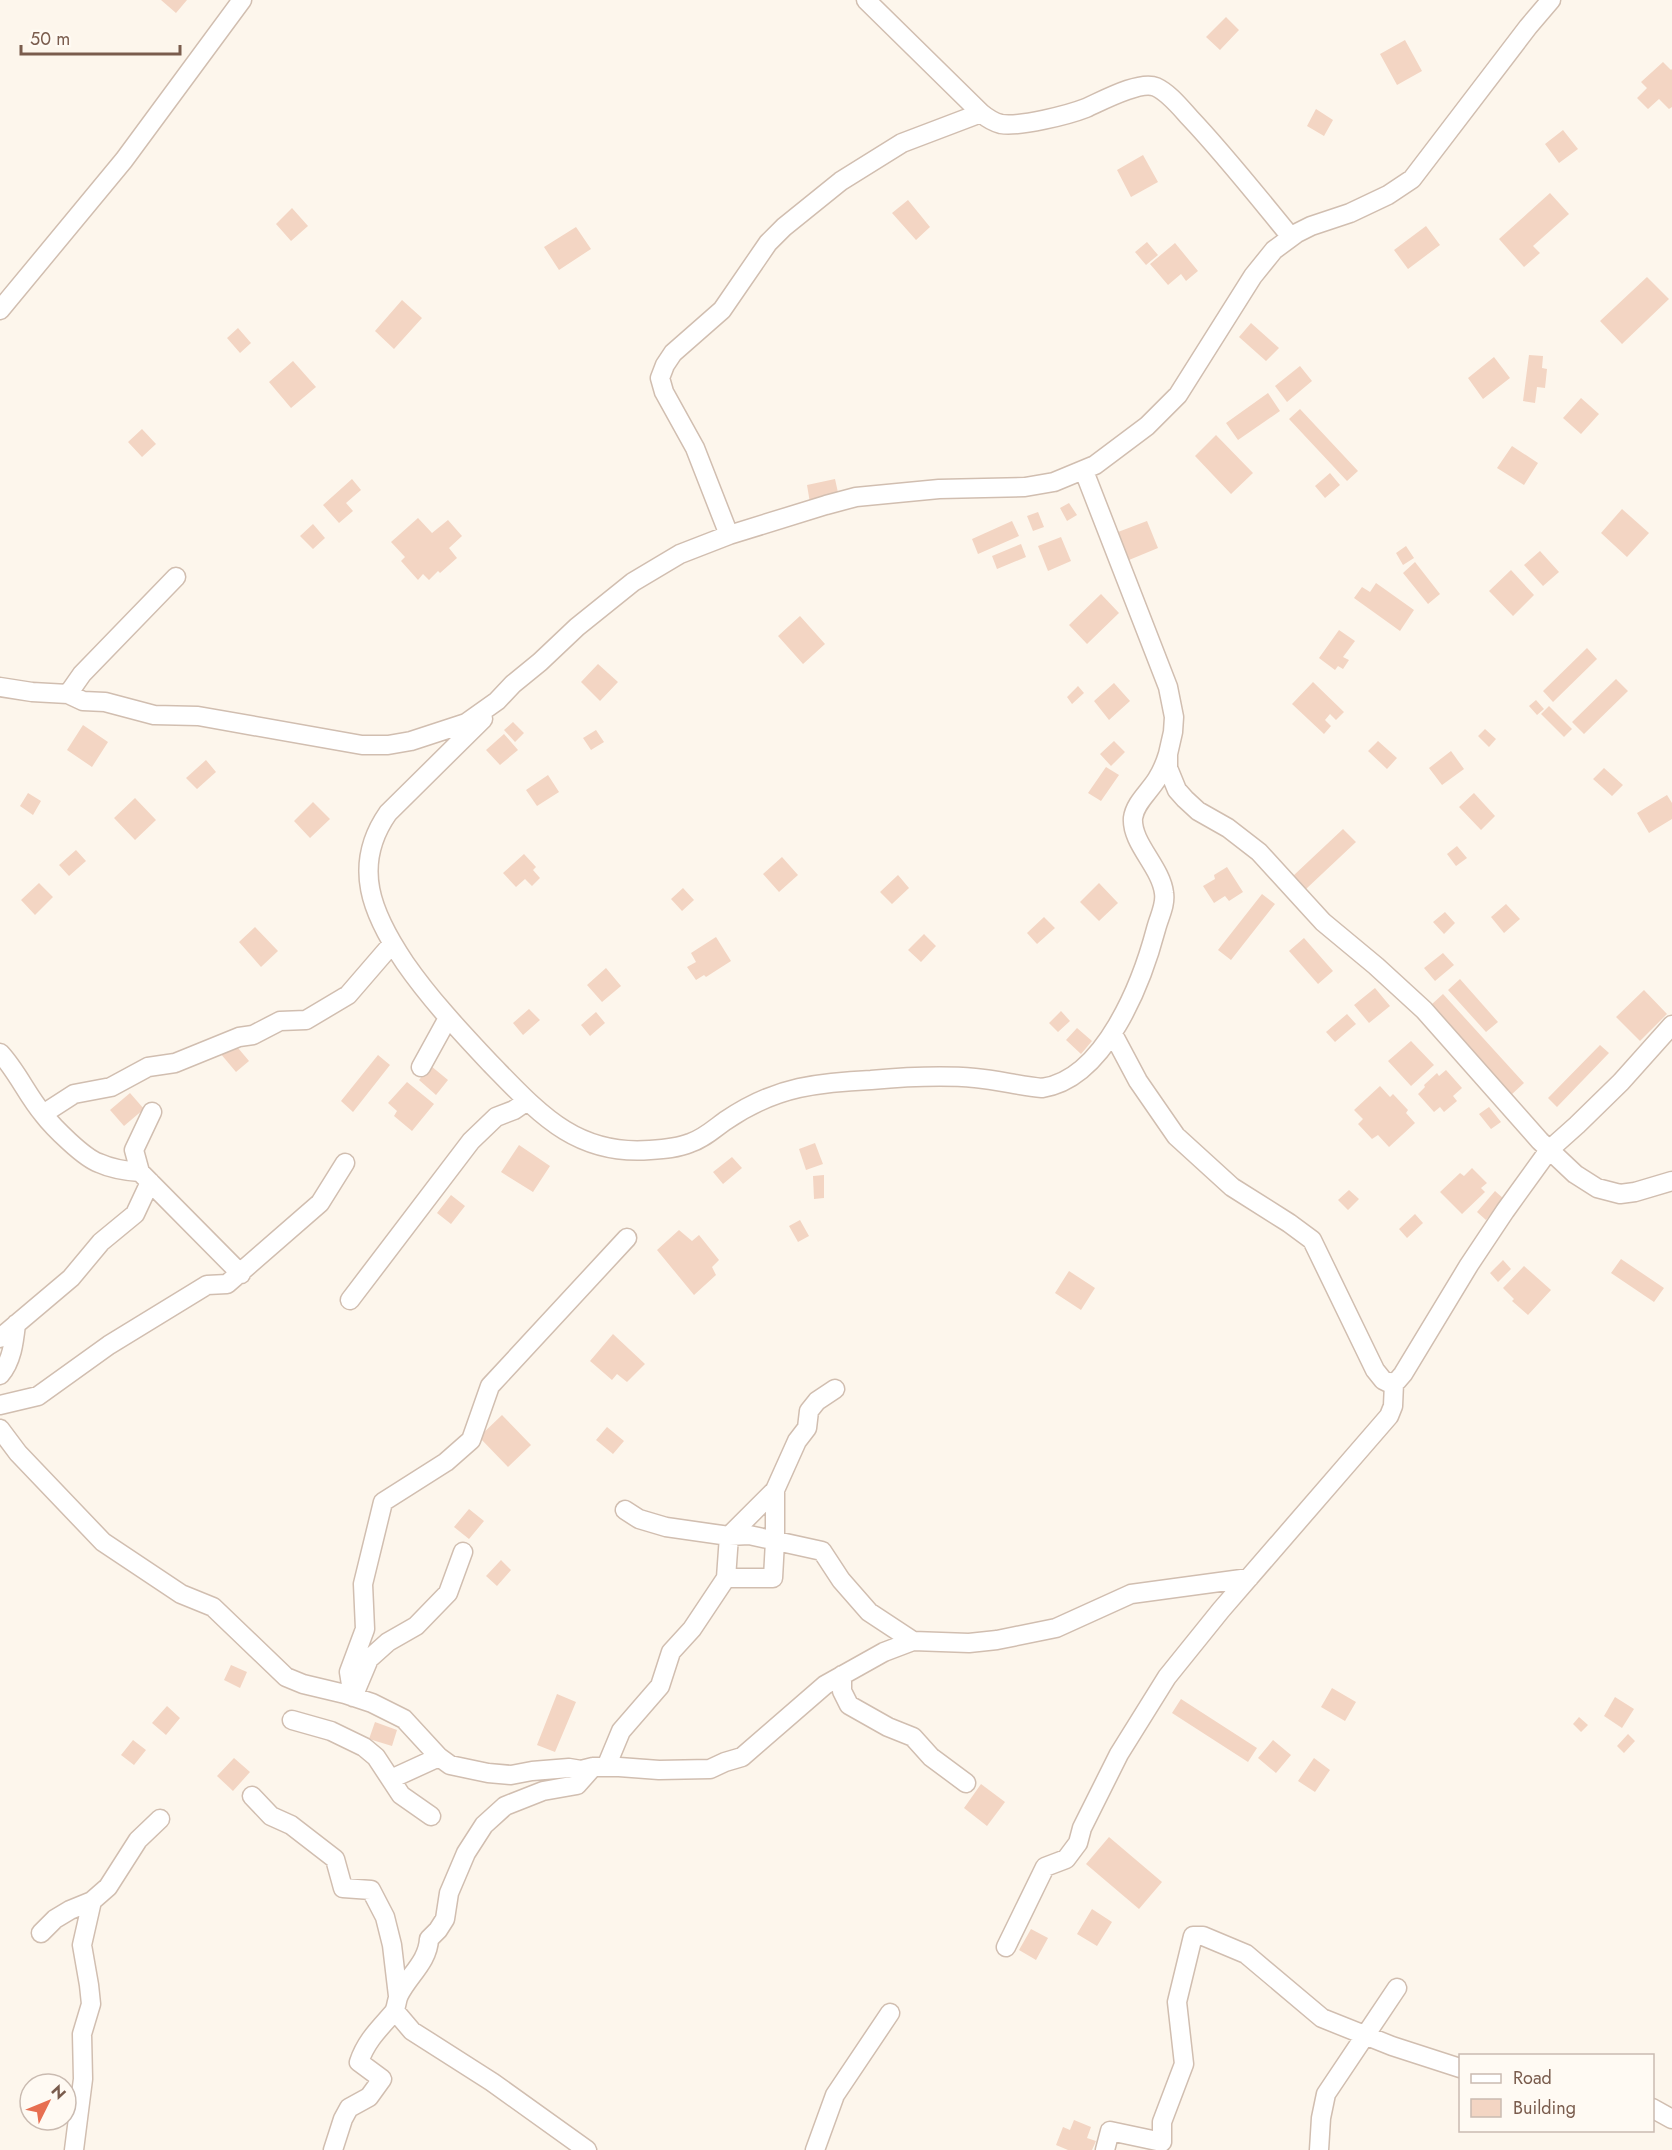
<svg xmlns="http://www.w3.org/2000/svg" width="1672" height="2150" font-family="Jost,sans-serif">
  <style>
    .building { fill: #f3d5c3 }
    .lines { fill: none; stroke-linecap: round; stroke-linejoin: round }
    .street-casing { stroke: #d1beb0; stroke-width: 21 }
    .street { stroke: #fff; stroke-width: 18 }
  </style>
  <rect width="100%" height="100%" fill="#fdf6ec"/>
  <path class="building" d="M161 0H187L176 13Z
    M1226 17 1239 30 1220 50 1206 37Z
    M1405 40 1422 71 1397 85 1380 54Z
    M1663 62 1671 70 1672 69V107L1669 109 1659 99 1648 109 1637 98 1647 88 1641 82Z
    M1316 109 1333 120 1324 136 1307 126Z
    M1563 130 1578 149 1559 163 1545 144Z
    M1143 155 1158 182 1131 197 1117 170Z
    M1550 193 1569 214 1533 246 1540 253 1524 267 1499 239Z
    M908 200 930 227 916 240 892 213Z
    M292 208 308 226 291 241 276 224Z
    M1426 226 1440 245 1408 269 1394 250Z
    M576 227 591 249 559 270 544 247Z
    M1147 242 1158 255 1146 265 1135 252Z
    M1175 243 1198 271 1186 281 1181 274 1168 285 1150 264Z
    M1647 277 1669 299 1622 344 1600 321Z
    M402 300 422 318 394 349 375 331Z
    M1251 323 1279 348 1266 361 1239 337Z
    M238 328 251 343 240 353 227 338Z
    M1529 355 1543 356 1542 368 1547 369 1545 388 1537 387 1535 403 1523 401Z
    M1494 357 1510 378 1483 399 1468 378Z
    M293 361 316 387 291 408 269 382Z
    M1300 366 1312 381 1287 402 1275 386Z
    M1268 393 1280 411 1238 440 1226 423Z
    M1581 398 1599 414 1581 434 1563 418Z
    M1300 409 1358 471 1347 481 1289 419Z
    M142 429 156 444 142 457 128 442Z
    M1216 435 1253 473 1231 494 1195 456Z
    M1512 446 1538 463 1524 485 1497 468Z
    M1330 473 1340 485 1325 498 1315 486Z
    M352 479 361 490 346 503 353 511 339 523 323 505Z
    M835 479 839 497 810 503 807 485Z
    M1069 503 1077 515 1067 521 1060 508Z
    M1622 509 1649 533 1627 557 1601 533Z
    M1038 512 1044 527 1033 531 1027 516Z
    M418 518 432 533 448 520 462 536 449 548 457 558 440 573 438 571 429 580 423 574 418 580 401 561 405 557 391 542Z
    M1012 521 1019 536 978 554 972 539Z
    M1147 521 1158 548 1129 560 1118 532Z
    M313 524 325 538 313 549 300 536Z
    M1061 537 1071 561 1048 571 1038 546Z
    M1021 544 1026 557 997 569 992 556Z
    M1406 546 1414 558 1403 565 1396 553Z
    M1540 551 1559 572 1543 586 1524 565Z
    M1415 562 1440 594 1428 604 1403 573Z
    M1511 570 1534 595 1513 616 1489 591Z
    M1376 583 1414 610 1400 631 1354 598 1362 587 1370 592Z
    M1101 594 1119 613 1087 644 1069 625Z
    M800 616 825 644 803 664 778 636Z
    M1339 630 1355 641 1343 657 1349 660 1343 669 1338 666 1335 670 1319 658Z
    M1587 648 1597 659 1553 702 1543 691Z
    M598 664 618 682 600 701 581 682Z
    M1616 679 1628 691 1584 734 1572 722Z
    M1313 682 1344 712 1336 720 1330 714 1325 720 1331 726 1324 734 1292 704Z
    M1114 683 1130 701 1109 720 1094 701Z
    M1078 686 1084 693 1072 704 1067 697Z
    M1536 700 1544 709 1537 715 1529 706Z
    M1549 706 1572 729 1564 737 1541 714Z
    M513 722 524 733 515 742 504 730Z
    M83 725 108 742 92 767 67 750Z
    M1485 729 1496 739 1489 747 1478 736Z
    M596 730 604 742 591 750 583 738Z
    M504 734 518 750 500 765 486 750Z
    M1114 741 1125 752 1111 766 1100 754Z
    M1378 741 1397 758 1387 769 1368 751Z
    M1451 751 1464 769 1442 785 1429 768Z
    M206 760 216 772 197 789 186 778Z
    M1106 767 1119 775 1101 801 1088 793Z
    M1604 768 1623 785 1612 796 1593 779Z
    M548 775 559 792 537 806 526 790Z
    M28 793 41 801 33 815 20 806Z
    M1474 793 1495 816 1481 830 1459 807Z
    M1667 795 1672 803V819L1649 833 1637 813Z
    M135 798 156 820 135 840 114 818Z
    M313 802 330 819 310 838 294 821Z
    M1343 829 1356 842 1306 889 1293 876Z
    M1457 846 1467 858 1456 866 1447 854Z
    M76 850 86 861 69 876 59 865Z
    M524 854 536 867 533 870 540 878 532 886 525 879 516 887 503 873Z
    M782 857 798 875 779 892 763 874Z
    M1227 867 1243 892 1229 901 1225 896 1214 903 1203 886 1215 879 1214 875Z
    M898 875 909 888 892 904 880 892Z
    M39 883 53 897 35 915 21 900Z
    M1099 883 1118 903 1099 921 1080 902Z
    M683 888 694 900 682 911 671 899Z
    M1262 894 1275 904 1231 960 1218 950Z
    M1506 904 1520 919 1504 933 1491 917Z
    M1445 912 1455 923 1444 934 1433 922Z
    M1044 917 1055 928 1037 944 1027 933Z
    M255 927 278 951 261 967 239 942Z
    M924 934 936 946 921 962 908 950Z
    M716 937 731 961 706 977 704 975 696 980 687 967 696 962 691 953Z
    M1304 938 1333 971 1318 984 1289 951Z
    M1443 953 1454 965 1435 981 1424 968Z
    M606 968 621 986 602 1002 587 985Z
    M1460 979 1498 1022 1486 1032 1448 990Z
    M1375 988 1390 1006 1369 1023 1354 1005Z
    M1644 990 1667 1014 1640 1041 1616 1017Z
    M1443 994 1524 1083 1511 1095 1431 1005Z
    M529 1009 540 1020 523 1035 513 1023Z
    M1061 1011 1070 1021 1058 1032 1049 1023Z
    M596 1012 605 1023 590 1036 581 1025Z
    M1347 1014 1356 1024 1335 1042 1326 1032Z
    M1077 1028 1092 1041 1081 1054 1066 1040Z
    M1411 1041 1434 1065 1411 1086 1388 1061Z
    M233 1042 249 1061 236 1072 220 1053Z
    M1600 1045 1609 1053 1557 1107 1548 1098Z
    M378 1055 390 1065 353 1112 341 1101Z
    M431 1066 448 1080 436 1095 419 1080Z
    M1446 1070 1462 1088 1453 1096 1457 1101 1444 1112 1440 1107 1434 1112 1418 1094 1425 1087 1424 1085 1437 1073 1439 1076Z
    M407 1082 434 1104 412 1131 394 1116 397 1111 388 1103Z
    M1380 1086 1390 1097 1393 1094 1408 1110 1406 1113 1415 1123 1389 1147 1378 1135 1372 1139 1358 1124 1363 1119 1354 1110Z
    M130 1093 144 1109 124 1126 110 1110Z
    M1489 1107 1501 1122 1491 1129 1479 1114Z
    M815 1143 823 1164 806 1170 799 1149Z
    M519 1145 550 1166 533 1192 501 1172Z
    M732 1157 742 1168 723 1184 713 1172Z
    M1472 1168 1487 1183 1481 1188 1485 1192 1462 1214 1440 1192 1460 1173 1464 1176Z
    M824 1175V1198L814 1199 813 1176Z
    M1349 1190 1359 1199 1348 1210 1338 1200Z
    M1495 1191 1504 1199 1486 1220 1477 1212Z
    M451 1195 465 1206 451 1224 437 1213Z
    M1415 1214 1423 1223 1407 1238 1399 1229Z
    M800 1220 809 1236 798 1242 789 1226Z
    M679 1230 692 1241 699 1235 719 1260 712 1267 716 1275 694 1295 657 1250Z
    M1621 1259 1664 1288 1654 1302 1611 1273Z
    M1503 1260 1511 1269 1498 1282 1490 1273Z
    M1524 1266 1551 1290 1528 1315 1512 1301 1514 1299 1503 1288Z
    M1069 1271 1095 1288 1081 1310 1055 1293Z
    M613 1334 645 1364 627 1382 617 1374 612 1380 590 1361Z
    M502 1415 531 1445 508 1467 479 1437Z
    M607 1427 624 1441 613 1454 596 1440Z
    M469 1509 484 1521 469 1539 454 1527Z
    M501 1560 511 1570 497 1586 486 1576Z
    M231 1665 247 1672 240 1688 224 1680Z
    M1332 1688 1356 1702 1345 1721 1321 1707Z
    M557 1694 576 1702 555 1752 537 1745Z
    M1615 1697 1634 1709 1622 1728 1604 1716Z
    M1181 1699 1257 1748 1248 1762 1172 1713Z
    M167 1706 180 1718 166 1735 152 1723Z
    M1579 1717 1588 1725 1581 1732 1573 1724Z
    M375 1722 397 1730 392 1746 369 1739Z
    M1628 1734 1635 1741 1624 1753 1617 1746Z
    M133 1740 146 1750 134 1765 121 1755Z
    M1273 1740 1291 1755 1276 1773 1258 1758Z
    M234 1758 250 1772 233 1791 217 1776Z
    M1314 1758 1330 1770 1315 1792 1298 1781Z
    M981 1784 1005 1802 987 1826 964 1808Z
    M1109 1837 1162 1882 1139 1909 1086 1864Z
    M1092 1909 1112 1922 1097 1946 1077 1934Z
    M1031 1929 1048 1938 1036 1960 1019 1950Z
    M1074 2120 1091 2127 1087 2138 1096 2141 1092 2150H1068L1056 2145 1063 2127 1070 2130Z"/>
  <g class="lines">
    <defs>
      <path id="street" d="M866 0 981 113C987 118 993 122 1001 124 1020 127 1068 115 1086 108 1102 101 1140 80 1156 87 1169 93 1180 107 1190 118 1225 155 1258 197 1291 237
        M0 310 124 160 242 0
        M1084 471 1168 687 1174 717 1173 732 1168 754V768L1177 790 1185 799 1198 811 1228 828 1259 852 1323 922 1376 966 1424 1010 1540 1141 1575 1174 1597 1188 1620 1194 1635 1192 1672 1181
        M729 535 695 448 664 392 660 378 665 365 673 353 722 310 768 243 784 227 841 181 902 143 981 113
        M0 687 32 692 68 694 83 701 105 702 154 715 198 716 362 745H388L411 741 466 723 497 701 513 684 540 662 577 627 633 582 680 554 729 535 826 505 856 497 939 489 1025 487 1054 482 1095 465 1147 426 1178 395 1253 276 1274 250 1297 233 1311 226 1350 213 1388 195 1412 179 1528 27 1551 0
        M68 694 82 674 176 577
        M483 719 388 813C351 866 372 914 405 963 430 999 460 1031 490 1063 538 1112 575 1156 650 1150 664 1149 678 1148 690 1143 703 1139 714 1129 725 1121 747 1106 772 1094 799 1088 823 1083 847 1081 871 1080 905 1077 940 1075 975 1078 998 1080 1020 1086 1042 1088 1105 1079 1142 982 1156 929 1159 917 1166 905 1164 893 1161 867 1131 843 1133 818 1135 803 1149 792 1157 779 1162 771 1165 764 1168 754
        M1113 1034 1138 1081 1176 1136 1232 1187 1289 1223 1312 1240 1375 1370 1383 1380 1389 1383 1397 1381 1403 1374 1469 1265 1505 1211 1549 1150 1577 1125 1621 1082 1672 1025
        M0 1053C17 1071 27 1095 43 1114 53 1127 84 1158 99 1163 112 1169 126 1171 140 1172L241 1274
        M421 1067 448 1018
        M43 1114 74 1094 111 1087 148 1067 175 1063 239 1037 253 1035 280 1021 306 1020 348 995 392 944
        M140 1172 134 1150 152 1112
        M350 1300 471 1141 496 1117 514 1110 527 1101
        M0 1338 71 1278 101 1242 135 1214 150 1182
        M0 1375C12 1361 14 1342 16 1324
        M0 1405 38 1396 109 1345 207 1285 227 1284 320 1203 345 1163
        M0 1429 18 1453 103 1542 181 1594 213 1607 286 1677 303 1684 345 1694 372 1703 404 1719 439 1757 450 1765 488 1773 511 1775 532 1771 569 1768 581 1770 593 1767H619L659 1770 710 1769 725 1762 742 1757 825 1685 884 1652 913 1641 969 1643 997 1640 1056 1628 1131 1594 1249 1578
        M625 1510 639 1519 666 1527 729 1536 749 1535 822 1551 841 1580 869 1612 913 1641
        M726 1578H773L775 1541V1490
        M842 1675V1691L849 1705 888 1727 913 1737 931 1757 966 1783
        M353 1697 349 1672 365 1629 363 1584 383 1502 446 1462 471 1440 490 1386 627 1238
        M353 1697 369 1659 388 1642 416 1626 448 1593 463 1552
        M292 1720 331 1731 364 1747 376 1757 401 1795 431 1816
        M606 1767 621 1731 660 1686 671 1652 692 1629 726 1578 729 1536 775 1490 797 1441 807 1428 809 1411 817 1401 835 1389
        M391 1779 439 1757
        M252 1796 271 1816 291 1825 335 1859 343 1888 371 1890 385 1917 392 1945 398 1996
        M41 1933 55 1919 70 1910 92 1901 108 1887 138 1840 160 1819
        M1006 1947 1045 1867 1066 1859 1078 1843 1082 1828 1119 1754 1167 1677 1221 1610 1389 1416 1393 1406 1394 1383
        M395 2011 412 2031 492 2082 587 2150
        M1652 2108 1672 2119
        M74 2150 83 2079 82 2034 91 2004 89 1985 82 1945 92 1901
        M333 2150 343 2119 349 2108 369 2097 382 2079 359 2062C366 2041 379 2029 393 2013 397 2008 396 2001 399 1995 408 1976 428 1962 429 1939L438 1930 445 1919 449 1893 466 1853 484 1825 505 1806 543 1791 577 1785 593 1767
        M815 2150 835 2095 890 2013
        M1105 2150 1110 2131 1162 2142V2122L1184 2064 1177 2002 1193 1936H1203L1246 1954 1322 2018 1392 2046 1460 2068
        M1319 2150 1321 2118 1326 2094 1397 1988"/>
    </defs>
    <use href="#street" class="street-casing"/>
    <use href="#street" class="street"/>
  </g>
  <rect x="1459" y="2054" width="195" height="78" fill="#fffaf3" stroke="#cabbb1" stroke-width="1.5"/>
  <rect x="1471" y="2074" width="30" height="9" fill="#ffffff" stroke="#cabbb1" stroke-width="1.5"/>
  <text x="1513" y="2084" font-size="18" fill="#7a5c4d">Road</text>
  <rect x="1471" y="2099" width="30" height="18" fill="#f3d5c3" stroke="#cabbb1" stroke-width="1.5"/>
  <text x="1513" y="2114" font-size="18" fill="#7a5c4d">Building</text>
  <g transform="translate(48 2102) rotate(47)"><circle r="28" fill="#fffaf3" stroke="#cabbb1" stroke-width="1.5"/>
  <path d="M0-4.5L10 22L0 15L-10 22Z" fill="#e76f51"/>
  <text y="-9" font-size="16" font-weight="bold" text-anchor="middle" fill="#7a5c4d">N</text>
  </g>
  <path d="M21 45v9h159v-9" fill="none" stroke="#7a5c4d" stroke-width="3"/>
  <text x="30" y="45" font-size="18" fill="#7a5c4d" stroke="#fffaf3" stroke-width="4.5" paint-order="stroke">50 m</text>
</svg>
